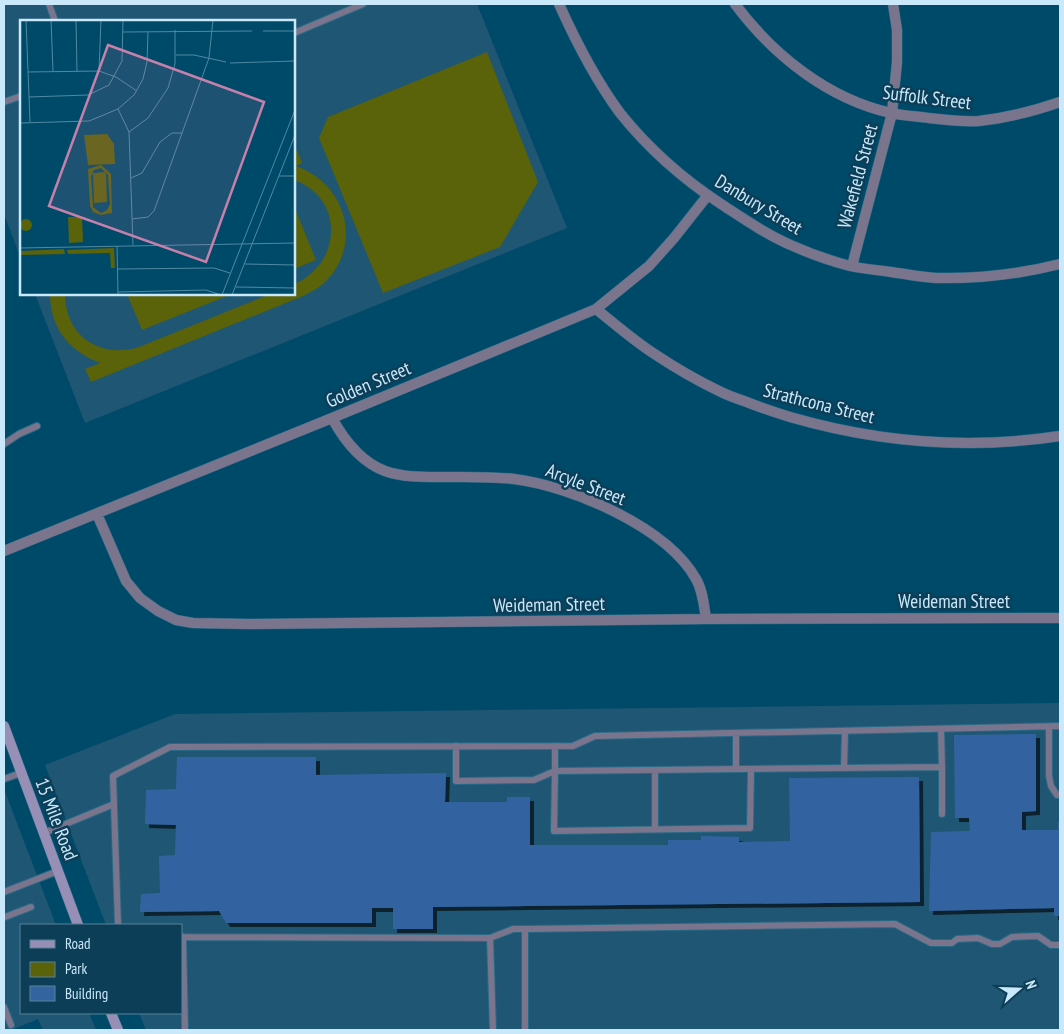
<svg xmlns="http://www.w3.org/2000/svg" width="1064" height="1034" font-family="'PT Sans Narrow',sans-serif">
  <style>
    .built { fill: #1f5673 }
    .green { fill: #5a620a }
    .building { fill: #3364a0; filter: url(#shadow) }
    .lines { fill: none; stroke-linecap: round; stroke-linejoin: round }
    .service-casing { stroke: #286a86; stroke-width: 8 }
    .minor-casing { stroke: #286a86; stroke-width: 11 }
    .secondary-casing { stroke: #286a86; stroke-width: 11 }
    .service { stroke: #7a758d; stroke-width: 6 }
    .minor { stroke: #7a758d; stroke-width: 10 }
    .secondary { stroke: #978fb5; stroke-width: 10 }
    .labels { text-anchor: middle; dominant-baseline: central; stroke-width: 5; stroke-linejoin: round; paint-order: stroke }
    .street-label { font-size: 19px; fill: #c9e8fa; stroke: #0d3e57 }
    .inset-road { fill: none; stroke: #5089a3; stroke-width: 1 }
    .view { fill: #c680aa; fill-opacity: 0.15; stroke: #c680aa; stroke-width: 2.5 }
    .inset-edge { fill: none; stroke: #c9e8fa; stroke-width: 2.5 }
  </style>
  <defs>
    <filter id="shadow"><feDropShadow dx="4" dy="4" stdDeviation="0" flood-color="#0009"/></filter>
  </defs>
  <rect width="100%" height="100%" fill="#004a69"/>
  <path class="built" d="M4 4H477L567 228 85 423 35 294H294V21H21V259L4 214Z
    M1060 703V1030H146L139 1013H181V925H106L45 765 175 714Z
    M4 789 56 925H21V1013H89L96 1030H43L38 1019 11 1030H4Z"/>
  <path class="green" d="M487 52 538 182 500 247 383 293 319 138 328 117Z
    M297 150 302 163 296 166C347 184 364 246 323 284 317 289 310 292 303 296L91 382 85 369 100 363C69 351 50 328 50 294H65C65 336 100 359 139 347L270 294H294V284C342 264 345 198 294 180V151Z
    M294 206 316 260 294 269Z
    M127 294H232L142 330Z"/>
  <path class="building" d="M1036 734V811L1022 812V830H1058V822H1060V916H1054V908L929 911 931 832 970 831 969 818H955L954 735Z
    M177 757H316V775L446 773 445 802H507V797H530V845H668V840H701V836L739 837V842L790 841 789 778 919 777 920 902 433 907V929H393V908H372V923H226L219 911 140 912 141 894 160 893 159 856 175 855 176 825 145 824 146 790 176 789Z"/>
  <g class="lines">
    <defs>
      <path id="service" d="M49 4 55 21
        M294 33 363 4
        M4 102 21 96
        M4 444 19 434 37 426
        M1049 727V776L1051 786 1057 795H1060
        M736 733V769
        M456 746V781L534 780 555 771 554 831 750 828 751 769
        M555 746V771L942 767 941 729
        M942 767V814
        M844 768 845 731
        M655 770V829
        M4 779 21 773
        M44 833 114 804
        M4 892 58 871
        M5 917 31 907
        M118 925 113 776 170 747 573 746 595 736 1060 726
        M183 937 490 938 513 929H525
        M181 938 183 937 185 1030
        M490 938 493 1030
        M4 1007 11 1025
        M525 1030V929L895 924 931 943H952L957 939 978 938 992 944H1000L1012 937 1038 936 1051 945H1060"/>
      <path id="minor" d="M559 4C576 42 595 79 620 113 648 148 683 179 721 204 744 219 767 235 793 246 811 254 831 261 850 266 863 269 878 270 891 272 906 274 921 277 936 278 979 279 1020 274 1060 264
        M735 4C773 55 828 99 891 113 904 116 917 116 929 118 946 120 962 122 979 121 1007 118 1034 111 1060 102
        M852 266 892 113 897 62V30L893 4
        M596 309C615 324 633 340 653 353 674 367 696 380 719 391 727 395 735 398 744 401 759 407 774 412 790 417 880 443 968 450 1060 436
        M332 418C344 440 361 462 385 471 402 477 420 477 438 477 463 477 489 476 514 479 571 486 667 527 696 579 703 591 704 606 706 619
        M97 514 126 581 140 598 158 611 176 620 193 623 249 624 706 619 1060 618
        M4 551 332 418 596 309 649 266 674 238 708 195"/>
      <path id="secondary" d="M4 726 78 925
        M111 1013 118 1030"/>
    </defs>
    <use href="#service" class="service-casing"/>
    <use href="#minor" class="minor-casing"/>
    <use href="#secondary" class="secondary-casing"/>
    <use href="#service" class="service"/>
    <use href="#minor" class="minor"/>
    <use href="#secondary" class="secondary"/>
  </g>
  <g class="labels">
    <g class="street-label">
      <text transform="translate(927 97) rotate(7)">Suffolk Street</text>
      <text transform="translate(857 176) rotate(-75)">Wakefield Street</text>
      <text transform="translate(759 204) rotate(31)">Danbury Street</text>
      <text transform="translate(368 384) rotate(-23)">Golden Street</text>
      <text transform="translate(819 403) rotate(14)">Strathcona Street</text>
      <text transform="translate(586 484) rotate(21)">Arcyle Street</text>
      <text x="954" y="601">Weideman Street</text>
      <text transform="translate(549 604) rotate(-1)">Weideman Street</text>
      <text transform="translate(57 819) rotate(69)">15 Mile Road</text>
    </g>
  </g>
  <g transform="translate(20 20)">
    <rect width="275" height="275" fill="#004a69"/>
    <path d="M87 114 94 124 95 144 68 145 64 115ZM81 145 91 154 92 193 81 195 73 192 70 186 68 149ZM81 148 88 155 90 184 87 190 81 193 73 187 71 157 74 150ZM86 152 87 182 74 183 73 153ZM48 197H62L63 222 49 223ZM0 205a6 6 0 1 1 12 0a6 6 0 1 1-12 0ZM94 228 95 248H91L90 233 48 234 47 230ZM44 229 45 234 0 235V231Z" fill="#5a620a" fill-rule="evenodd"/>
    <path class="inset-road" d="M6 0 10 102M31 0 33 51M56 0 57 51M243 11H275M103 12 232 11M156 35H174L206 42M210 43 275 41M79 51 81 0M8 52 79 51 96 57 117 71M9 77 68 75 89 65 102 41 103 0M98 89 109 112 113 225M0 103 69 101 98 89 114 75 123 59 127 42 128 12M109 112 128 98 148 68 155 44V10M259 156H275M111 158 122 153 140 122 152 113H162M112 199 128 197 134 191 189 38 193 0M97 226 98 275M0 228 275 223M225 244 275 245M97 249 194 248 210 253M216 267 275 268M98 272 186 270 201 275M202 275 275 90M212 275 275 115"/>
    <path class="view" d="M88 25 244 82 186 242 29 186Z"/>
    <rect width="275" height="275" class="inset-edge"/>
  </g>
  <rect width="1064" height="1034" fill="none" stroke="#c9e8fa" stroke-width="10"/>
  <rect x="20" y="924" width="162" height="90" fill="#0d3e57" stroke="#588298"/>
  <rect x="30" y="940" width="25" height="8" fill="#978fb5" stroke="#588298"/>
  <text x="65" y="949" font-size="15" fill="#c9e8fa">Road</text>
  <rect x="30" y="962" width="25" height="15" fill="#5a620a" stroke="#588298"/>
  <text x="65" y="974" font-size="15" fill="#c9e8fa">Park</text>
  <rect x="30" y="986" width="25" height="15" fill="#3364a0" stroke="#588298"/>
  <text x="65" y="999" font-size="15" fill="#c9e8fa">Building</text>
  <g transform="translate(1019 989) rotate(70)" stroke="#0d3e57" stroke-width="4" paint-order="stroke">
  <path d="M0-4L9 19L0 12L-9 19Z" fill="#c9e8fa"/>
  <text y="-8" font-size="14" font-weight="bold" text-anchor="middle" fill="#c9e8fa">N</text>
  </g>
</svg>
